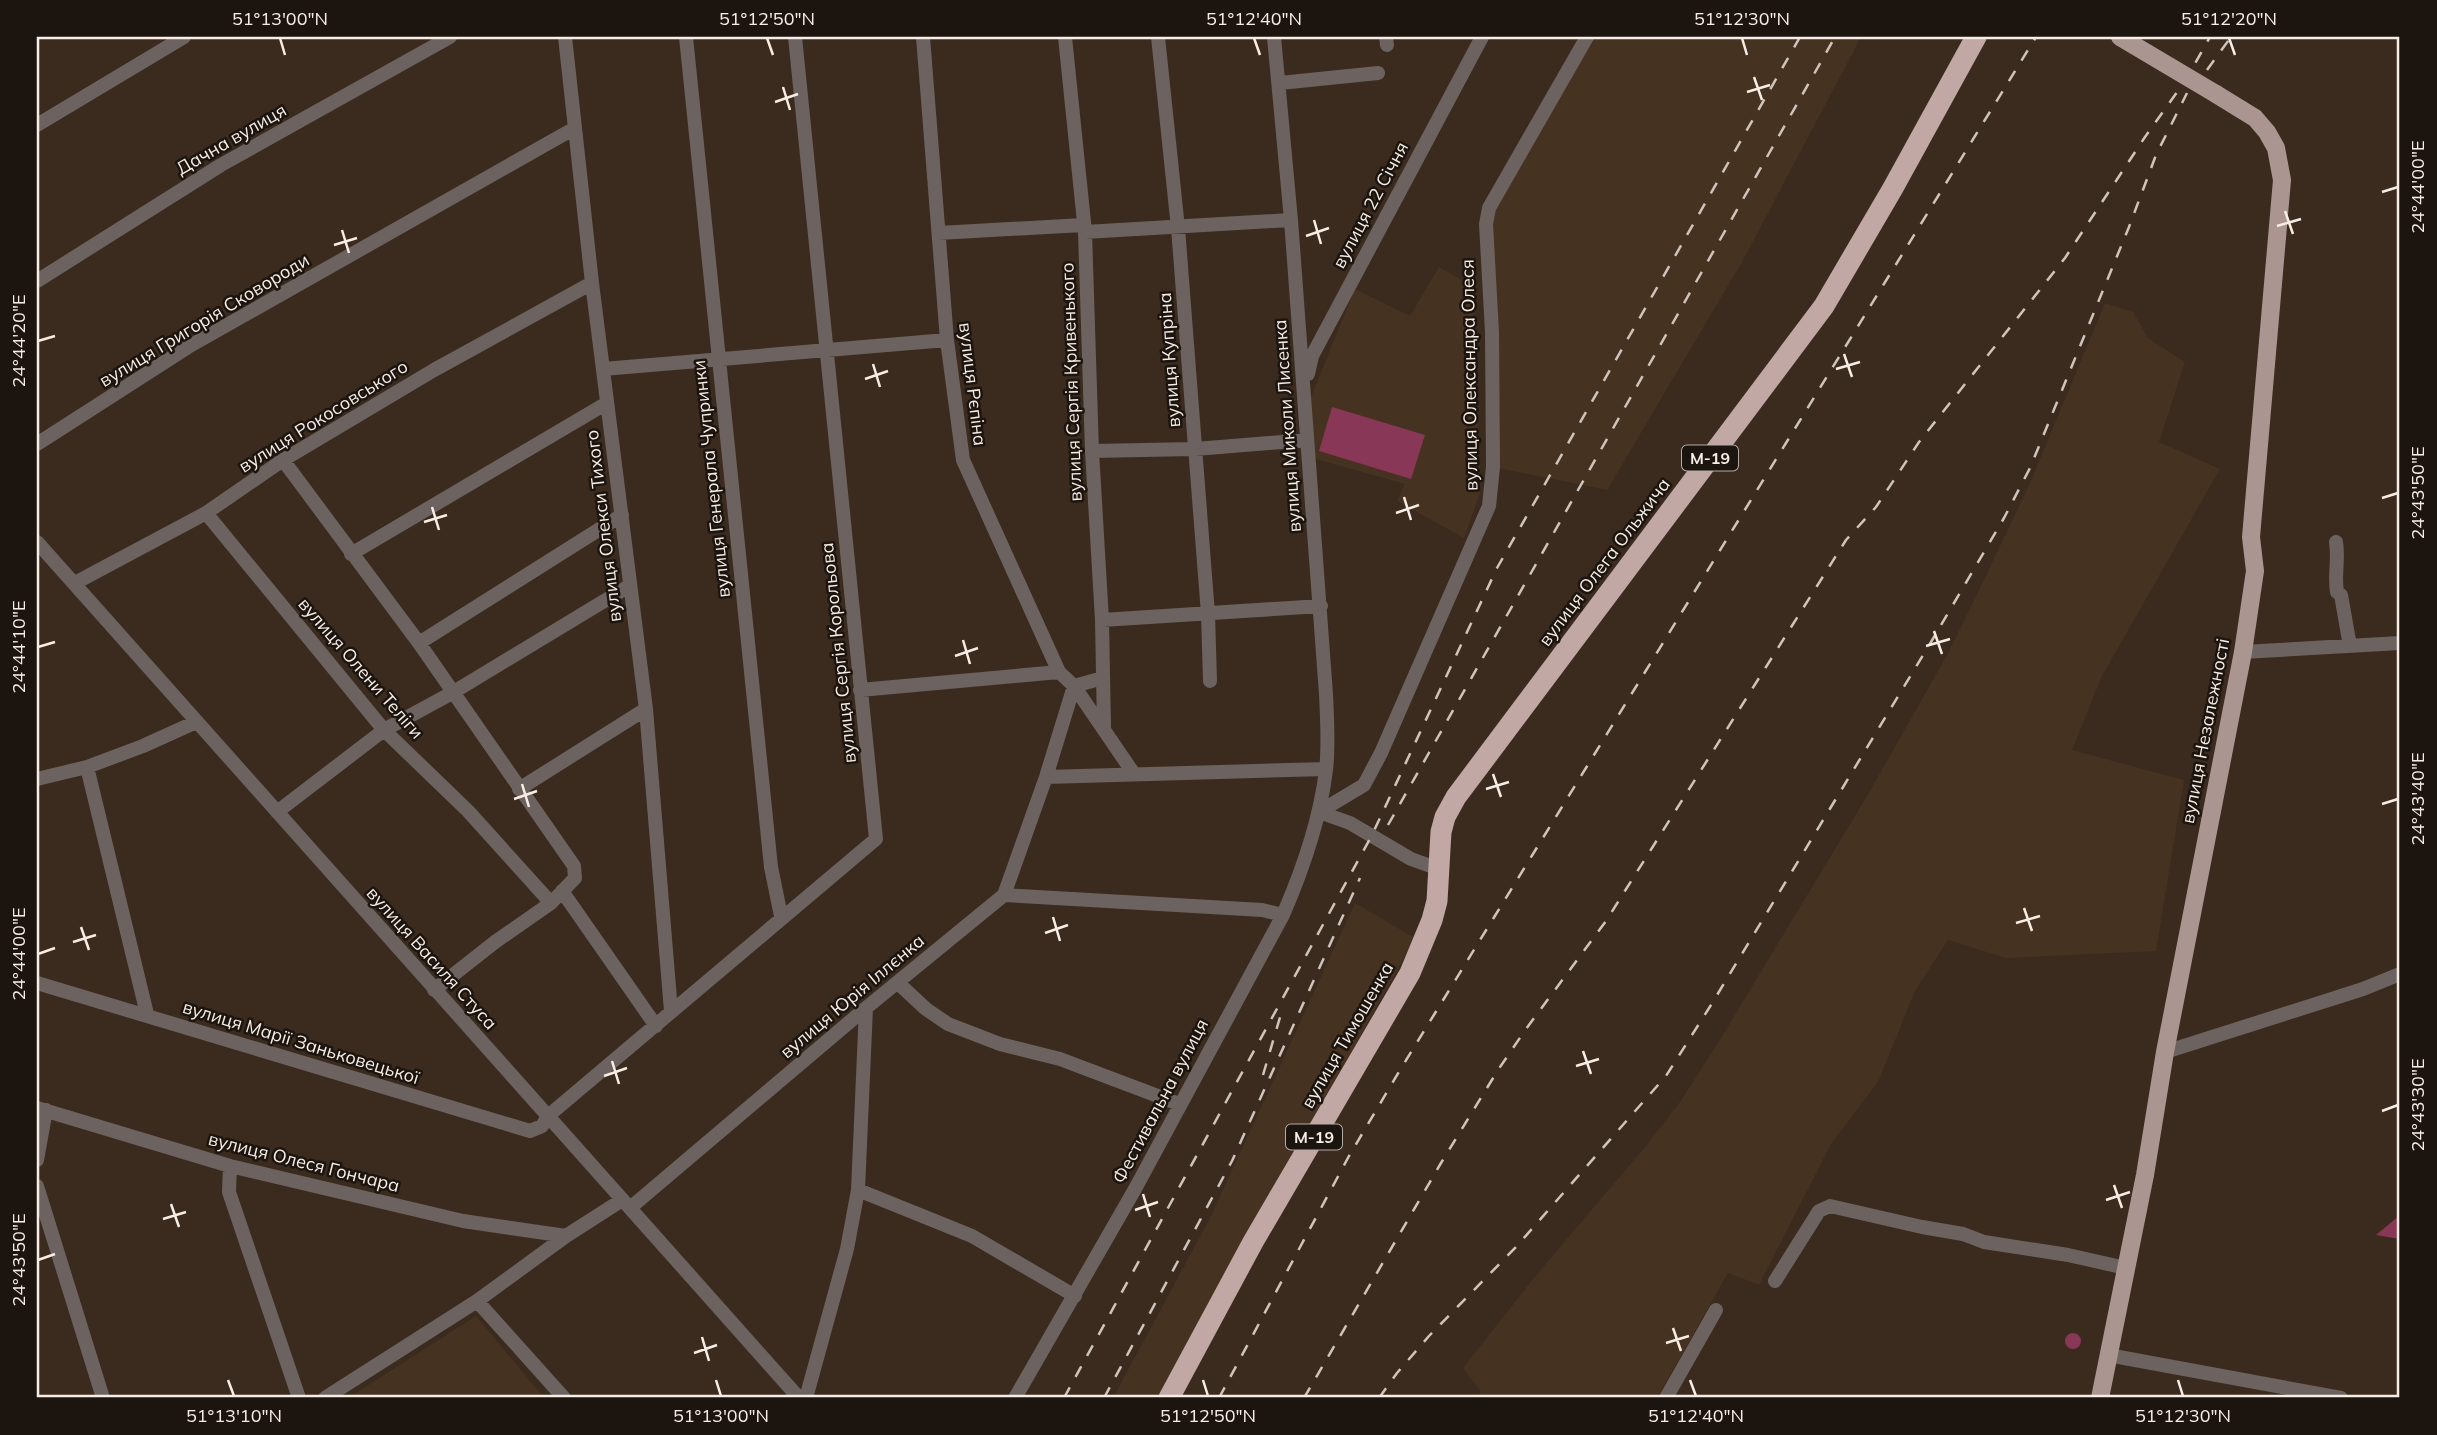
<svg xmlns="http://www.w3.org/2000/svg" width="2437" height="1435" font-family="Mulish,sans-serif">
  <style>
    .built { fill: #463221 }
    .green { fill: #883756 }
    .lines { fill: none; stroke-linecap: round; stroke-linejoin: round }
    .minor { stroke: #6c6260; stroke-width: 14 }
    .major { stroke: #aa9591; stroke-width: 18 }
    .highway { stroke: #c2a8a4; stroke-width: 21 }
    .rail { stroke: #cfc4bb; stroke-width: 2.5; stroke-dasharray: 12 12; stroke-linecap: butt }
    .major-bridge { stroke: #aa9591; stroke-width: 18 }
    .ticks { fill: none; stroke: #f7ede5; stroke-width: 2.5 }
    .labels { text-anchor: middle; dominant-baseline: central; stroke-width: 5; stroke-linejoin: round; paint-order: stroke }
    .shield { fill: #1c150f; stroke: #b5aca5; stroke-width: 2 }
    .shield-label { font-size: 16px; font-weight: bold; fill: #f7ede5 }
    .street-label { font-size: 18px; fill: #f7ede5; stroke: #1c150f }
    .neatline { fill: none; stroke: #f7ede5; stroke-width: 2.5 }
    .ticks-label { font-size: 18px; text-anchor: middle; fill: #f7ede5 }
  </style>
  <rect width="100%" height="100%" fill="#3a2b1e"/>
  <path class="built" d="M1587 37H1861L1742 262 1607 490 1493 467 1486 224Z
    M1439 267 1472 286 1479 429 1480 493 1464 538 1397 501 1405 484 1313 458 1311 397 1355 289 1410 316Z
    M2105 303 2133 312 2148 338 2185 362 2159 442 2220 469 2102 676 2072 750 2184 780 2156 951 2006 958 1948 940 1915 991 1878 1082 1831 1144 1759 1285 1728 1273 1657 1398H1477L1481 1392 1463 1368 1537 1274 1646 1146 1680 1102 1721 1038 1870 791 1947 655 1982 584 2030 483Z
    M1355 903 1415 938 1159 1398H1113L1210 1218Z
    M476 1316 544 1398H348Z"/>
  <path class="green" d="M1332 407 1425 435 1411 479 1319 451Z
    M2400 1215V1239L2376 1235Z
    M2065 1341a8 8 0 1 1 16 0a8 8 0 1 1-16 0Z"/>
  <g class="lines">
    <path class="minor" d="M565 37 592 283 646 709 671 1011
      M686 37 771 867 781 916
      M923 37 947 340 963 460 1059 672 1074 686 1134 774
      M1065 37 1085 232 1092 451 1102 620 1104 727
      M1158 37 1178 228 1208 614 1210 681
      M1386 37 1387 45
      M1280 83 1378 73
      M37 125 184 37
      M1085 232 1291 220
      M939 233 1083 225
      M37 281 221 165 450 37
      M603 369 947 340
      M1308 374 1312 356 1482 37
      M37 444 188 347 575 128
      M1092 451 1195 449 1307 440
      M283 460 419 643 574 866 575 878 551 903 495 942 434 990
      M206 513 384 730 468 811 551 903
      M37 542 799 1398
      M2336 542C2339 560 2334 575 2337 592L2341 595 2350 646
      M351 554 607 403
      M75 583 206 513 283 460 434 370 592 283
      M1102 620 1321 606
      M419 643 622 515
      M2243 652 2400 643
      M860 690 1059 672
      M1046 777 1326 769
      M37 779 87 767
      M519 789 646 709
      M277 812 384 730 452 693 629 586
      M1319 812 1364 785 1381 753 1489 506 1493 467 1492 332 1486 224 1489 208 1587 37
      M1319 812 1350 823 1411 859 1439 869
      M562 891 656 1026
      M1004 895 1262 910 1283 915
      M37 983 530 1131 542 1126 548 1116 876 839 795 37
      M898 983 926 1009 948 1024 1000 1044 1060 1059 1179 1104
      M147 1014 87 767 143 746 196 722
      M2165 1052 2363 989 2400 974
      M37 1108 230 1166 463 1221 566 1236
      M37 1160 46 1110
      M230 1166 229 1192 299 1398
      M37 1186 103 1398
      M858 1190 972 1236 1075 1296
      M630 1208 866 1008 1004 895 1046 777 1074 686 1103 678
      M1775 1281 1819 1211 1830 1206 1922 1227 1963 1234 1984 1242 2068 1255 2126 1268
      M477 1301 564 1398
      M2108 1355 2341 1398
      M325 1398 477 1301 566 1236 622 1200
      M806 1398 847 1249 858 1190 866 1008
      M1015 1398 1135 1189 1283 915C1303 869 1320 820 1326 770 1329 745 1327 719 1326 694L1291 220 1274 37
      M1666 1398 1716 1310"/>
    <path class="major" d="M2100 1398 2145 1175 2165 1052 2243 652 2255 571 2251 537 2282 180 2276 148 2267 132 2255 118 2216 94"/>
    <path class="highway" d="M1169 1398 1253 1242 1410 973 1432 920 1437 901 1441 832 1445 817 1456 797 1824 306 1893 188 1976 37"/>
    <path class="rail" d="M2207 70 2231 37
      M1388 825 1835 37
      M1263 1075 1281 1014
      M1064 1398 1372 835 1497 568 1800 37
      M1104 1398 1232 1161 1360 878
      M1219 1398 1349 1156 1400 1070 2036 37
      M1304 1398 1441 1163 1498 1070 1526 1029 1606 921 1846 540 1876 507 1919 442 2065 258 2145 137 2185 81 2210 37
      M1379 1398 1397 1373 1429 1336 1516 1247 1643 1102 1666 1076 1711 1005 1934 637 2004 518 2030 468 2129 227 2156 155 2187 93"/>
    <path class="major-bridge" d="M2120 37 2216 94"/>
  </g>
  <path class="ticks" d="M280 38 285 55M767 38 773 55M1254 38 1260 55M1742 38 1747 55M2229 38 2235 55M1754 77 1762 100M783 87 790 110M1747 92 1770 85M775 102 798 94M2382 192 2398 187M2285 211 2293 234M1314 220 1321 244M2277 226 2301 219M342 230 349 253M1306 236 1329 228M334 245 357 238M38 341 55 336M1844 354 1852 377M873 364 880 387M1836 369 1860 362M865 379 888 371M1404 497 1411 520M2382 498 2398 493M432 507 439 530M1396 513 1419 505M424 522 447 515M1934 631 1942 654M963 640 970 664M1926 646 1950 639M38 647 55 642M955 656 978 648M1493 774 1501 797M522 784 529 807M1486 789 1509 782M514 799 537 791M2382 804 2398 799M2024 908 2032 931M1053 917 1060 941M2016 923 2040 916M81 927 89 950M1045 933 1068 925M73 942 96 935M38 954 55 948M1583 1051 1591 1074M612 1061 619 1084M1576 1066 1599 1059M604 1076 627 1068M2382 1111 2398 1105M2114 1185 2122 1208M1143 1194 1150 1217M2106 1200 2130 1192M171 1204 179 1227M1135 1210 1158 1202M163 1219 186 1212M38 1260 55 1254M1673 1328 1681 1351M702 1337 709 1361M1666 1343 1689 1336M694 1353 717 1345M228 1380 234 1396M716 1380 721 1396M1203 1380 1208 1396M1690 1380 1696 1396M2178 1380 2183 1396"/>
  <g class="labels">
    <g class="shield">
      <rect x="1682" y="445.5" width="56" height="25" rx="5"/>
      <rect x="1286" y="1124.5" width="56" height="25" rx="5"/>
    </g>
    <g class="shield-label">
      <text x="1710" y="458">М-19</text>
      <text x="1314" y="1137">М-19</text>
    </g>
    <g class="street-label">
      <text transform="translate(231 139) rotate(-30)">Дачна вулиця</text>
      <text transform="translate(1370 205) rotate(-62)">вулиця 22 Січня</text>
      <text transform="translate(204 320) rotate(-31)">вулиця Григорія Сковороди</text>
      <text transform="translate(1169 360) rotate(-94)">вулиця Купріна</text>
      <text transform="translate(1469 375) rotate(-91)">вулиця Олександра Олеся</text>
      <text transform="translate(1071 382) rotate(-92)">вулиця Сергія Кривенького</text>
      <text transform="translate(973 384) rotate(83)">вулиця Рєпіна</text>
      <text transform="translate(323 416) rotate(-32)">вулиця Рокосовського</text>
      <text transform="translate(1287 426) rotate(-94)">вулиця Миколи Лисенка</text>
      <text transform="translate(711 479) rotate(-96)">вулиця Генерала Чупринки</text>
      <text transform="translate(603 526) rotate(-97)">вулиця Олекси Тихого</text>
      <text transform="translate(1604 562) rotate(-53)">вулиця Олега Ольжича</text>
      <text transform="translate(838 653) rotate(-96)">вулиця Сергія Корольова</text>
      <text transform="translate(361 668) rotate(49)">вулиця Олени Теліги</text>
      <text transform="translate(2205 731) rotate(-79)">вулиця Незалежності</text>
      <text transform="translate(432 958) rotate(48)">вулиця Василя Стуса</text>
      <text transform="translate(852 996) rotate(-40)">вулиця Юрія Іллєнка</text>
      <text transform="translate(1347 1035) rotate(-60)">вулиця Тимошенка</text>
      <text transform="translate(301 1042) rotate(17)">вулиця Марії Заньковецької</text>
      <text transform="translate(1160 1101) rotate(-62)">Фестивальна вулиця</text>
      <text transform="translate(304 1162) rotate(14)">вулиця Олеся Гончара</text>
    </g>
  </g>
  <rect width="2437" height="1435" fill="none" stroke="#1c150f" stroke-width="77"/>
  <rect x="38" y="38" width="2360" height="1358" class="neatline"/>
  <g class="ticks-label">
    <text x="280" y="25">51°13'00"N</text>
    <text x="767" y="25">51°12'50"N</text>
    <text x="1254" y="25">51°12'40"N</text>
    <text x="1742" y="25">51°12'30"N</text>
    <text x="2229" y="25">51°12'20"N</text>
    <text transform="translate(2418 187) rotate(-90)" y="6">24°44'00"E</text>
    <text transform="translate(19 341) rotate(-90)" y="6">24°44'20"E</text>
    <text transform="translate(2418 493) rotate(-90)" y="6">24°43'50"E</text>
    <text transform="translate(19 647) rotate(-90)" y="6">24°44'10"E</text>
    <text transform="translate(2418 799) rotate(-90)" y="6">24°43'40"E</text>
    <text transform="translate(19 954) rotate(-90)" y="6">24°44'00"E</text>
    <text transform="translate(2418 1105) rotate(-90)" y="6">24°43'30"E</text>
    <text transform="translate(19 1260) rotate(-90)" y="6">24°43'50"E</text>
    <text x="234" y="1422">51°13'10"N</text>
    <text x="721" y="1422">51°13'00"N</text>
    <text x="1208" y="1422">51°12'50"N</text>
    <text x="1696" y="1422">51°12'40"N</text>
    <text x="2183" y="1422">51°12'30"N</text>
  </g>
</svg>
